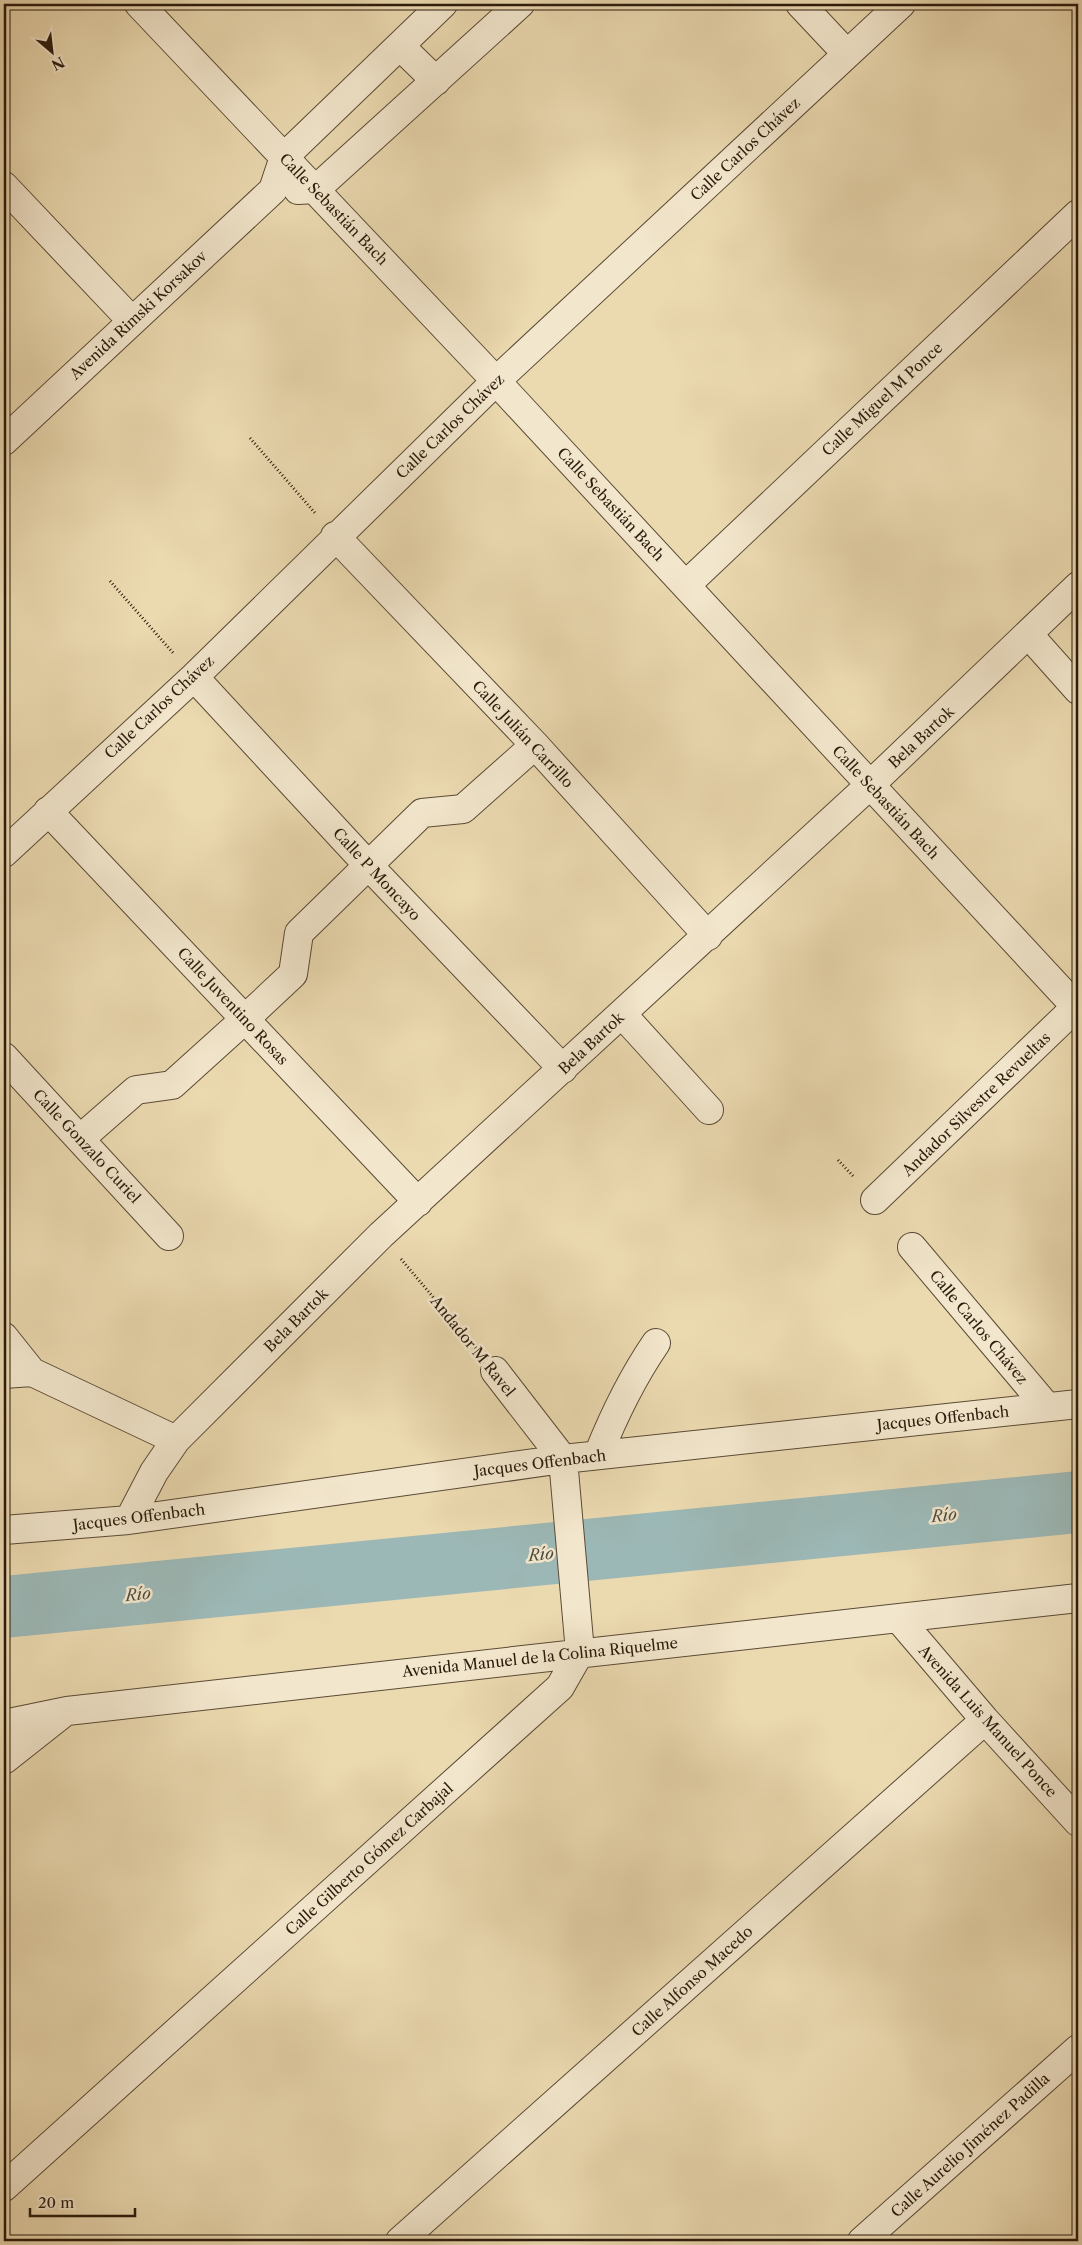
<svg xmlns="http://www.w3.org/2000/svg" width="1082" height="2245" font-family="'Libre Caslon Text',serif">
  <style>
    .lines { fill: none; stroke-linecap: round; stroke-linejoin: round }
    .river { stroke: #9cb8b6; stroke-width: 62 }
    .minor-casing { stroke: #5a4a35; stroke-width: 30 }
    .path { stroke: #2a1b0c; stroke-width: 3; stroke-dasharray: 1 2.5; stroke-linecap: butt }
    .minor { stroke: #f2e6cc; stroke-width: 28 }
    .labels { text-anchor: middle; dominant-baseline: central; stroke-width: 5; stroke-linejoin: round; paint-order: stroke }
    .street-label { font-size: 15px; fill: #2a1b0c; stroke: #f2e6cc }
    .water-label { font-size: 16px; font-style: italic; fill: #4c4a3f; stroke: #f2e6cc }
  </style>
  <rect width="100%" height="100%" fill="#ebd9b0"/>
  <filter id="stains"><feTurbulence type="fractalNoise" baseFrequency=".004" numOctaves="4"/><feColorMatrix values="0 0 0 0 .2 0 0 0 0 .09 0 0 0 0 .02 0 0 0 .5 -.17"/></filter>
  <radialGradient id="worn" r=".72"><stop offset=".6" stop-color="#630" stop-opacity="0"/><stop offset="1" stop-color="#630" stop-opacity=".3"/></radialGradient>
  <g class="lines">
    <path class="river" d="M4 1607 1078 1502"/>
    <defs>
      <path id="minor" d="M139 4 496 381 1078 1009
        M800 4 847 54
        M400 46 436 81
        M4 186 132 321
        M298 190 316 189 520 4
        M4 441 273 190 284 157 443 4
        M335 536 535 745 708 936
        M686 585 1078 214
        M1029 635 1078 690
        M194 677 367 864 563 1069
        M48 811 418 1202
        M4 853 194 677 496 381 901 4
        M622 1014 709 1110
        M4 1057 169 1236
        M80 1139 136 1090 172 1085 245 1019 293 974 299 933 422 813 463 809 535 745
        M875 1200 1076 1007
        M912 1247 1047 1407
        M4 1337 32 1372
        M495 1371 563 1459
        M4 1374 32 1372 176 1440
        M598 1455C614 1415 632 1378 656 1343
        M129 1520 154 1472 176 1440 381 1235 870 785 1078 586
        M4 1530 129 1520 563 1459 1078 1404
        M899 1619 985 1720 1078 1822
        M4 1724 67 1711 1078 1598
        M4 1760 61 1715
        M4 2187 560 1687 580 1652 563 1459
        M400 2241 985 1720
        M862 2241 1078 2049"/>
    </defs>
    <use href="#minor" class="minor-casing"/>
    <path class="path" d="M250 438 315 513
      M110 581 174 654
      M838 1160 853 1176
      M401 1259 476 1348"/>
    <use href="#minor" class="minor"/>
  </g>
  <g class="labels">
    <g class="street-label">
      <text transform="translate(745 149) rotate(-43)">Calle Carlos Chávez</text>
      <text transform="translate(334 209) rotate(46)">Calle Sebastián Bach</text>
      <text transform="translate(138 315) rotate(-43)">Avenida Rimski Korsakov</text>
      <text transform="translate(882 399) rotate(-43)">Calle Miguel M Ponce</text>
      <text transform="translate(450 426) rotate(-44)">Calle Carlos Chávez</text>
      <text transform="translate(611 504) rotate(47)">Calle Sebastián Bach</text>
      <text transform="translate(159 707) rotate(-43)">Calle Carlos Chávez</text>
      <text transform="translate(523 734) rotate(47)">Calle Julián Carrillo</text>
      <text transform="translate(921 737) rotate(-43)">Bela Bartok</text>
      <text transform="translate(886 802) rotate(47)">Calle Sebastián Bach</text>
      <text transform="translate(377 874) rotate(47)">Calle P Moncayo</text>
      <text transform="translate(233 1006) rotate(47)">Calle Juventino Rosas</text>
      <text transform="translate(591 1043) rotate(-43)">Bela Bartok</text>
      <text transform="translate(976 1104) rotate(-44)">Andador Silvestre Revueltas</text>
      <text transform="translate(87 1146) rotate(47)">Calle Gonzalo Curiel</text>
      <text transform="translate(296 1320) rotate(-45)">Bela Bartok</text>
      <text transform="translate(979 1327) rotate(50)">Calle Carlos Chávez</text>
      <text transform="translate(473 1346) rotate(51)">Andador M Ravel</text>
      <text transform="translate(943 1418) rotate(-6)">Jacques Offenbach</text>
      <text transform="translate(540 1463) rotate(-7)">Jacques Offenbach</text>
      <text transform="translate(139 1517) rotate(-7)">Jacques Offenbach</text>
      <text transform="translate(540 1657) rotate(-6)">Avenida Manuel de la Colina Riquelme</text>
      <text transform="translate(988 1721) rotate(48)">Avenida Luis Manuel Ponce</text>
      <text transform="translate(369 1859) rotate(-42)">Calle Gilberto Gómez Carbajal</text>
      <text transform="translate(692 1981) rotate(-42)">Calle Alfonso Macedo</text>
      <text transform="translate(970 2145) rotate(-42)">Calle Aurelio Jiménez Padilla</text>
    </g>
    <g class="water-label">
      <text transform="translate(944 1515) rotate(-6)">Río</text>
      <text transform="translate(541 1554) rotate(-6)">Río</text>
      <text transform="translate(138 1594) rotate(-6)">Río</text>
    </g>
  </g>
  <rect width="1082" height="2245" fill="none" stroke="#ebd9b0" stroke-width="20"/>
  <rect x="5" y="5" width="1072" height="2235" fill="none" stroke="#2a1b0c" stroke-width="2.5"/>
  <rect x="10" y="10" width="1062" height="2225" fill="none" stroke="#2a1b0c"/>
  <g transform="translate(52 52) rotate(152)" stroke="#f2e6cc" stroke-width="4" paint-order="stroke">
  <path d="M0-4L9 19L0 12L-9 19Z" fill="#2a1b0c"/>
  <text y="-8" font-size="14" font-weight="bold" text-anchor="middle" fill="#2a1b0c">N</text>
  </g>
  <path d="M30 2208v8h105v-8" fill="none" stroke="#2a1b0c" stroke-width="2.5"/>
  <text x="38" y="2208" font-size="15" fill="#2a1b0c" stroke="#f2e6cc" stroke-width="4" paint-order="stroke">20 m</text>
  <rect width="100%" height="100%" filter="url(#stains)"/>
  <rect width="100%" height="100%" fill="url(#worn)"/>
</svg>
